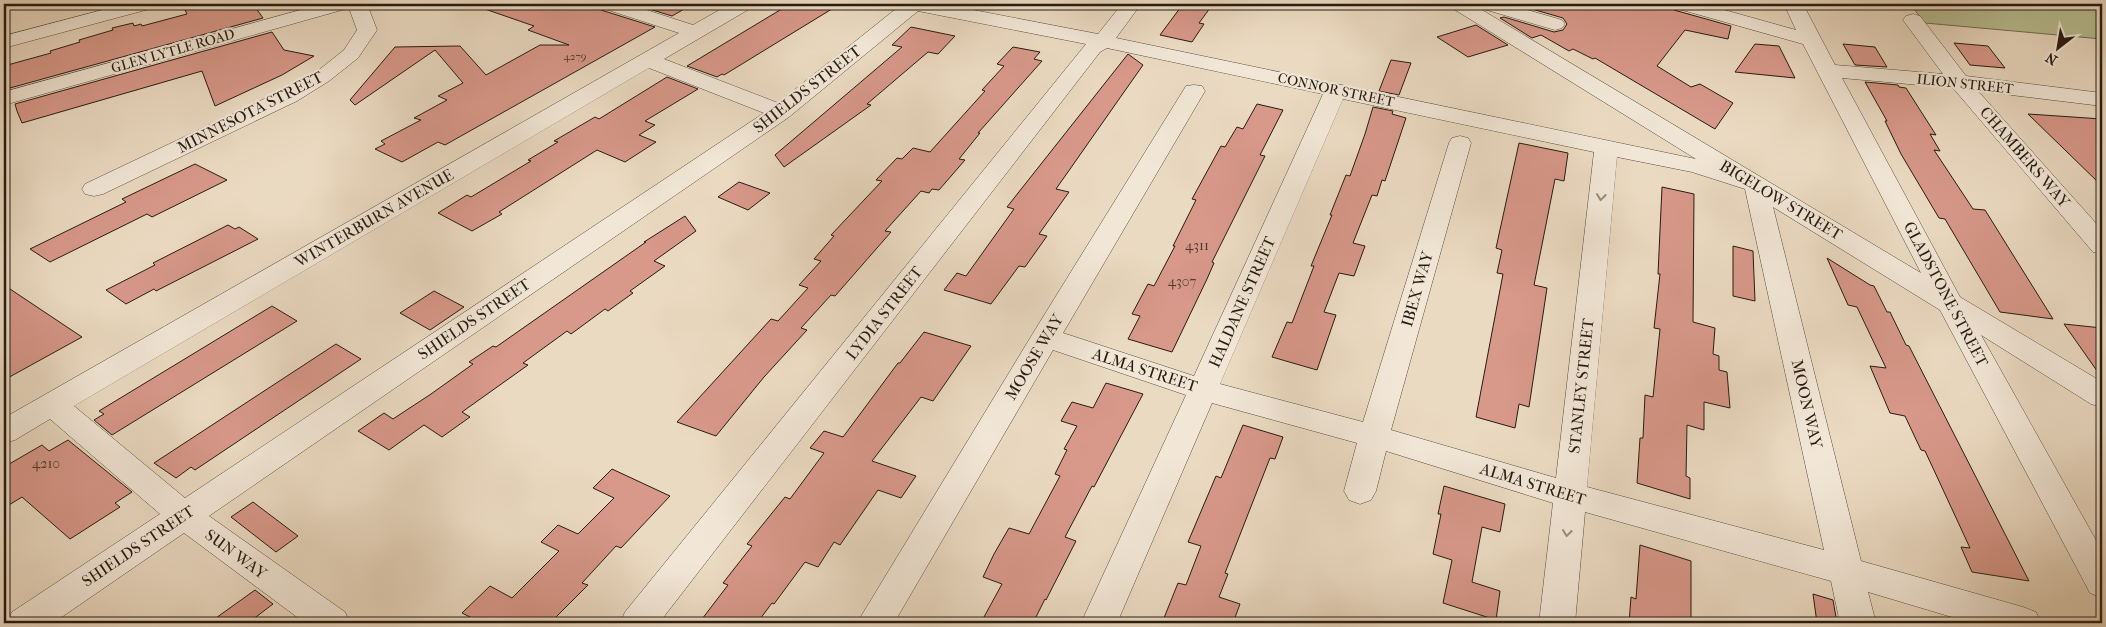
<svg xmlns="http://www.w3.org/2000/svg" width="2106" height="627" font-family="'IM FELL French Canon',serif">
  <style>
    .green { fill: #b8bf93; stroke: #6f6e52 }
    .building { fill: #d8988a; stroke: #261c12 }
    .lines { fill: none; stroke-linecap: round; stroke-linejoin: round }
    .minor-casing { stroke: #574c3e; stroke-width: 1 }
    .minor { fill: #f2e7d7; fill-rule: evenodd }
    .oneway { stroke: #968c7e }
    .labels { text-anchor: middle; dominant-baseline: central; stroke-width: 4.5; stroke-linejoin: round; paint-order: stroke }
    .far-number-label { font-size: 11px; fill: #523b30 }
    .far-street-label { font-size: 14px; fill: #261c12; stroke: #f2e7d7 }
    .number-label { font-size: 14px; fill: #523b30 }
    .street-label { font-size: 16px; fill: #261c12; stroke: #f2e7d7 }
  </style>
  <rect width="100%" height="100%" fill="#ebdac2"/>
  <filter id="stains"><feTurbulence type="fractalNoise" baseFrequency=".004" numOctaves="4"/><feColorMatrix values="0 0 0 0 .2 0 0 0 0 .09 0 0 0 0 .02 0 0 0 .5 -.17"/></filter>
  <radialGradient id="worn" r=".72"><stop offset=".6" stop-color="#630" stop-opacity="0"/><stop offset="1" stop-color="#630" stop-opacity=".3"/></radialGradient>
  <path class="green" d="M1910 4H2102V39L1925 23Z"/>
  <path class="building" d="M210 4H253L263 18 10 88 4 66 51 53 50 51 80 42 79 40 113 30 112 28 133 23 134 26 141 24 142 26 187 14 185 10Z
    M479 4H598L601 10 655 27 445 145 438 142 402 162 375 149 385 144 381 141 421 120 414 118 447 100 438 96 463 83 435 50 355 105 350 100 395 47 460 46 486 75 540 45H569L528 30 534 26 479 7Z
    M633 4H693L672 16Z
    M790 4H840L724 75 722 74 717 77 687 66Z
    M1183 4H1213L1199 23 1204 24 1192 42 1160 35Z
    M1551 4H1670L1674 10 1731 26 1728 39 1685 30 1657 66 1691 87 1700 84 1733 103 1715 129 1595 58 1593 59 1573 49 1569 51 1541 35 1532 38 1500 18 1504 17 1554 32 1563 30 1567 24 1563 18 1532 9Z
    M1476 25 1508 45 1468 57 1437 37Z
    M911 27 955 36 938 54 928 52 867 104 871 105 784 167 775 155 902 47 892 45Z
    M272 32 284 50 314 56 282 75 215 106 202 71 22 123 17 111 15 104Z
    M1954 43 1988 46 2005 68 1970 65Z
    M1755 44 1779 46 1795 78 1735 72Z
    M1843 44 1875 47 1887 67 1855 65Z
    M1013 47 1040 52 1034 59 1042 61 978 133H980L959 159 965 160 939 190 932 189 929 193 921 191 885 231 891 232 835 296 831 295 801 328 807 330 764 377 716 436 677 422 771 319 778 321 808 288 799 285 821 261 814 259 834 236 831 235 882 181 876 180 897 158 902 159 913 148 930 152 985 91 982 90 1004 66 997 64Z
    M1128 54 1143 65 1056 189 1069 192 1039 234 1047 236 1025 267 1019 266 991 304 944 290 957 273 966 276 1014 209 1007 207Z
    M1391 60 1411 63 1399 95 1379 91Z
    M667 77 698 89 645 121 655 125 639 135 656 142 625 162 597 150 499 212 502 214 472 231 438 213 467 195 471 197 531 161 528 160 558 142 554 141 595 117 599 119Z
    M1865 82 1898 85 1899 87 1906 88 1936 135 1930 134 1940 151 1934 150 1973 209 1985 210 2053 319 2000 312 1945 219 1939 218 1901 154 1885 121H1887Z
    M1257 104 1283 110 1260 155 1265 156 1212 262 1214 263 1207 279 1172 352 1128 339 1140 316 1132 314 1148 284 1154 286 1175 246H1173L1196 200 1192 199 1221 146 1225 147 1237 127 1243 129Z
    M1373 107 1393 111 1392 114 1406 118 1385 181 1382 180 1377 196 1372 195 1353 243 1365 246 1354 276 1339 273 1324 312 1336 315 1317 370 1272 357 1287 322 1292 323 1314 266H1311L1332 215H1330L1346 175 1350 176 1365 134Z
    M2028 114 2102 119V186Z
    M1519 143 1568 153 1564 181 1555 179 1534 285 1547 288 1529 407 1519 404 1515 428 1476 417 1503 274 1497 273 1502 250 1496 248Z
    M195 164 227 180 152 217 147 214 50 262 30 249 126 202 122 199Z
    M739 182 770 193 748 210 718 197Z
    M1662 187 1694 194 1693 322 1715 328 1713 354 1719 356V370L1727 372 1730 408 1704 402V430L1687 425 1686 476 1690 478V499L1637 483 1640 438H1643L1645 395 1653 397 1660 329 1654 328 1660 274H1658Z
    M685 216 696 231 654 261 665 266 630 291 633 293 608 311 605 309 571 334 567 331 523 363 528 365 462 412 470 417 442 437 424 425 389 450 358 431 384 413 393 419 431 394 473 364 469 362 493 346 496 347 646 242H644Z
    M228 225 235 229 239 227 258 239 156 291 154 289 126 304 106 290 155 265 153 263Z
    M1733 246 1753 251 1755 301 1733 296Z
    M1827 258 1870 285 1874 286 1887 312H1890L1906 345 1909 346 2029 581 1972 572 1961 547 1970 548 1939 481 1925 451 1921 450 1905 416 1890 413 1870 366 1886 368 1857 307 1848 305Z
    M4 285 82 337 4 380Z
    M434 291 464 307 430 330 400 313Z
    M272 306 297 321 112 435 94 420 104 414 99 411Z
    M2064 324 2102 328V378Z
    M924 332 971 346 933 401 921 397 872 461 916 476 901 498 878 490 840 545 834 542 818 567 805 562 774 604 772 603 757 623H699L728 585 723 583 752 546 747 544 785 497 790 499 824 453 810 448 824 431 843 437 898 363H900Z
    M336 344 361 359 195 470 191 467 176 478 154 463Z
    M1106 383 1143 394 1094 487 1092 486 1065 537 1076 541 1046 600 1045 599 1033 623H1001L984 617 1002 584 983 577 994 554 1009 528 1029 534 1060 476 1055 474 1067 450 1064 449 1077 426 1061 421 1072 402 1093 408Z
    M1243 425 1283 437 1275 459 1270 458 1225 573 1228 574 1219 597 1240 604 1233 623H1162L1178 583 1186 585 1201 546 1188 542 1216 476 1221 478Z
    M68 440 132 492 115 503 120 507 70 539 22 497 4 508V467L42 445 49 451Z
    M612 469 670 496 621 548 616 546 582 583 588 585 550 623H482L462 613 490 586 512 598 559 551 541 542 558 525 578 534 614 498 593 488Z
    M1444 486 1505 504 1500 532 1482 527 1472 582 1500 591 1496 620 1443 603 1452 560 1433 554 1441 514H1438Z
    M253 502 298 536 276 552 231 517Z
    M1640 545 1691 561V623H1629L1631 597 1636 599Z
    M255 590 273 604 248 623H209Z
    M1813 594 1833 600 1837 623H1817Z"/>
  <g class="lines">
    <defs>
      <path id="minor" d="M125 4H156L153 8 4 48V36Z
        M322 4H367L377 30 358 58 329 81 297 101 103 194 94 196 85 194 82 189 85 184 281 91 315 73 344 50 357 30 349 8 4 105V92Z
        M600 4H628L693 25 730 4H753L751 8 664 59 778 103 902 4H942L1098 34 1122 4H1141L1116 38 1696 159 1452 8 1449 4H1472L1921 273 1803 44 1675 8 1672 4H1703L1796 30 1784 4H1803L1835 65 1943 74 1903 20 1906 16 1913 14 1920 16 1966 76 2102 93V106L1978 91 2102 230V254L2093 252 1953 88 1842 78 1960 297 2102 382V407L2091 404 1981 335 2102 551V598L2090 593 1940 310 1773 207 1861 561 2023 607 2036 612 2041 623H1972L1868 592 1876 623H1840L1831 581 1585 512 1575 623H1539L1553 503 1386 451 1376 491 1371 500 1360 504 1349 500 1344 491 1357 443 1212 403 1117 623H1081L1186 395 1053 350 894 623H857L1035 330 1186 86 1194 85 1202 86 1205 91 1063 333 1194 376 1323 94 1107 48 1100 52 659 623H620L625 612 1086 44 918 11 789 117 209 516 345 612 350 623H305L184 533 53 623H7L12 612 160 514 50 419 15 440 4 443V418L679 33 602 8ZM649 68 764 113 185 498 74 406ZM1343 99 1594 152 1556 478 1391 430 1471 143 1468 138 1460 136 1452 138 1449 143 1363 422 1220 384ZM1617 157 1692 172 1745 189 1824 550 1587 487Z
        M1477 4H1507L1562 20 1565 24 1562 28 1555 30 1480 8Z"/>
    </defs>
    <use href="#minor" class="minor-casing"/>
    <use href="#minor" class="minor"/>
  </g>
  <defs><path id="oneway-chevron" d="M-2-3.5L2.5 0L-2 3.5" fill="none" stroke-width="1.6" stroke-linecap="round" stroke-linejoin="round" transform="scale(1.25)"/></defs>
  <g class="oneway">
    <use href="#oneway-chevron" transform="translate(1601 197) rotate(96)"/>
    <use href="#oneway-chevron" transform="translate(1567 533) rotate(97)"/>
  </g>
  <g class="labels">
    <g class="far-number-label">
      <text x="575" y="56">4279</text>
    </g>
    <g class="far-street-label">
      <text transform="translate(173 51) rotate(-16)">GLEN LYTLE ROAD</text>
      <text transform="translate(1965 84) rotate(6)">ILION STREET</text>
      <text transform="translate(1336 90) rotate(12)">CONNOR STREET</text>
    </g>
    <g class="number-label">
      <text x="1197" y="245">4311</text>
      <text x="1182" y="281">4307</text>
      <text x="46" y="463">4210</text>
    </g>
    <g class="street-label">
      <text transform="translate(807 89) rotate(-38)">SHIELDS STREET</text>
      <text transform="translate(250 112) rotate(-27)">MINNESOTA STREET</text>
      <text transform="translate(2025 157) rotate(49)">CHAMBERS WAY</text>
      <text transform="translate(1781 200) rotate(31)">BIGELOW STREET</text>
      <text transform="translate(374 218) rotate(-30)">WINTERBURN AVENUE</text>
      <text transform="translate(1417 289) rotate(-74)">IBEX WAY</text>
      <text transform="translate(1946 294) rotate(62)">GLADSTONE STREET</text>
      <text transform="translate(1242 302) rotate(-66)">HALDANE STREET</text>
      <text transform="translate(884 313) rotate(-52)">LYDIA STREET</text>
      <text transform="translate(474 319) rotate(-34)">SHIELDS STREET</text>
      <text transform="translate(1034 357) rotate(-59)">MOOSE WAY</text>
      <text transform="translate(1145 370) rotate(18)">ALMA STREET</text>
      <text transform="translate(1581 386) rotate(-84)">STANLEY STREET</text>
      <text transform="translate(1807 404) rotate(77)">MOON WAY</text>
      <text transform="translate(1533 484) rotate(17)">ALMA STREET</text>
      <text transform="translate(138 546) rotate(-34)">SHIELDS STREET</text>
      <text transform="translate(236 554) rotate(36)">SUN WAY</text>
    </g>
  </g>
  <rect width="2106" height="627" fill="none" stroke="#ebdac2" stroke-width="20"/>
  <rect x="5" y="5" width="2096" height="617" fill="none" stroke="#261c12" stroke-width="2.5"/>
  <rect x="10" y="10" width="2086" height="607" fill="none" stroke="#261c12"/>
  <g transform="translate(2058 48) rotate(211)" stroke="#f2e7d7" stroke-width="4" paint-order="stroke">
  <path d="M0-4L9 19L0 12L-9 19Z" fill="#261c12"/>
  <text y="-8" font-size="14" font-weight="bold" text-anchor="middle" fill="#261c12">N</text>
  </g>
  <rect width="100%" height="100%" filter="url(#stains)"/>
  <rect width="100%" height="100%" fill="url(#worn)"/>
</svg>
